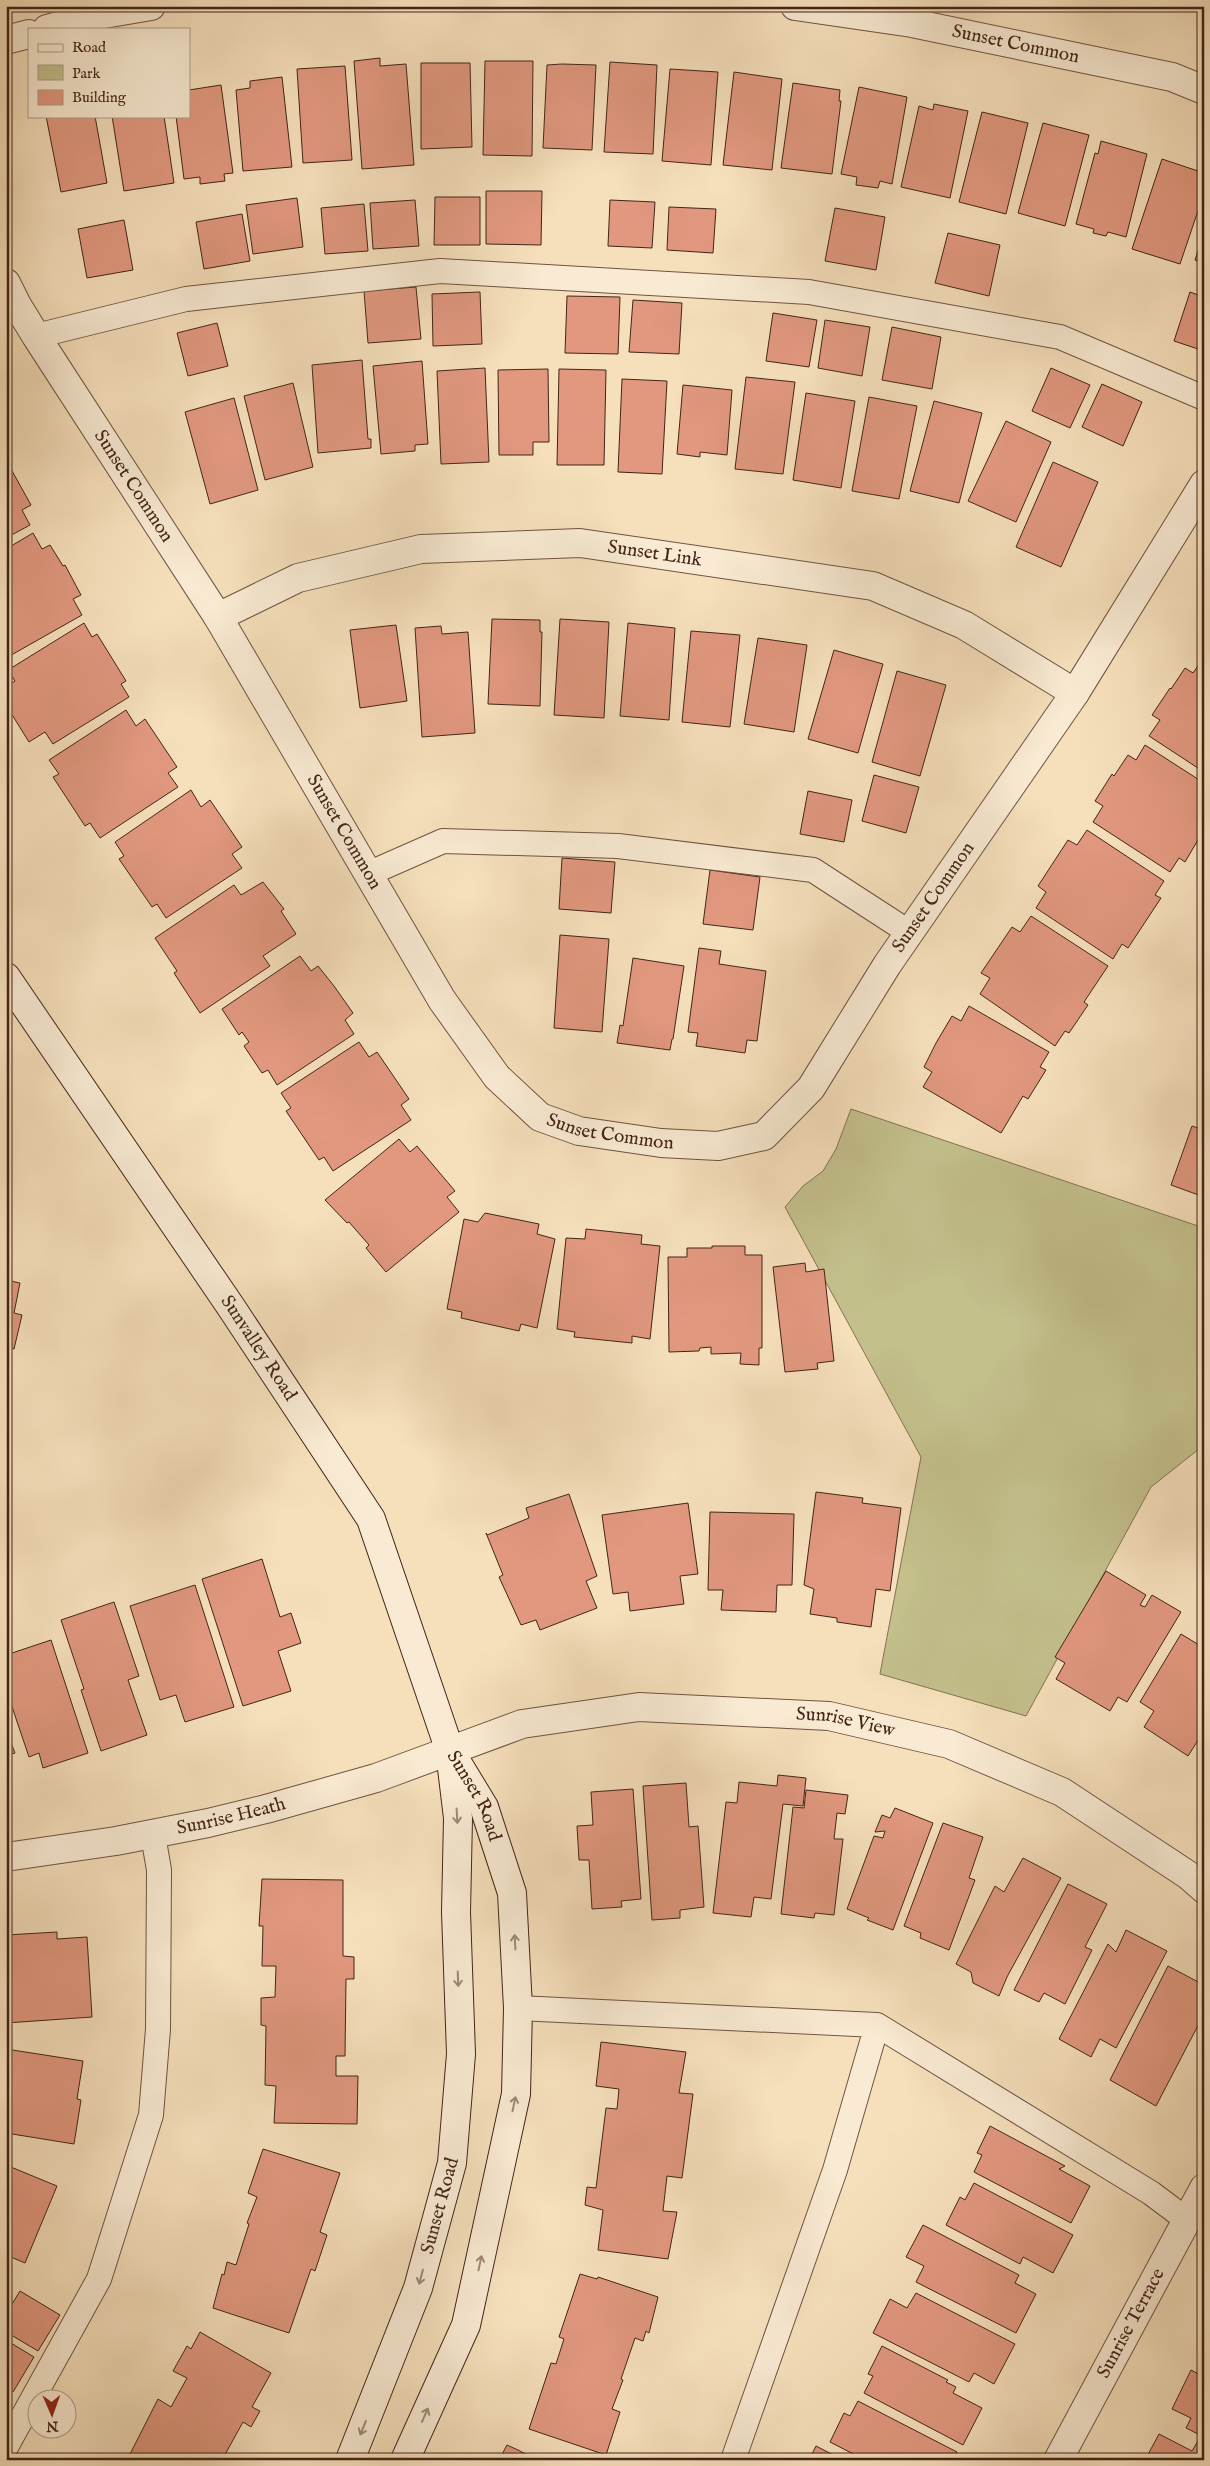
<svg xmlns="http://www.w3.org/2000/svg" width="1210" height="2466" font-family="'IM FELL English',serif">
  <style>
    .green { fill: #c3c08c; stroke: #837252 }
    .building { fill: #e1987f; stroke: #432418 }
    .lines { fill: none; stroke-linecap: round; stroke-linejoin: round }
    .lane-casing { stroke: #705341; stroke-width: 26 }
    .street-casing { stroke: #705341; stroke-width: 30 }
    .secondary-casing { stroke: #432418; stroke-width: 30 }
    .lane { stroke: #f9ebd3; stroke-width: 24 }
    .street { stroke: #f9ebd3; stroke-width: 28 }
    .secondary { stroke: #f9ebd3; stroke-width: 28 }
    .oneway { stroke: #9e8876 }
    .labels { text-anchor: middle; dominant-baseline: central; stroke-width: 4; stroke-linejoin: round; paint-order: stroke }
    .street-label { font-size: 19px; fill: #432418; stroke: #f9ebd3 }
  </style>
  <rect width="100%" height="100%" fill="#f6e0bc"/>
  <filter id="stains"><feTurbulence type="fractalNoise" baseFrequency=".004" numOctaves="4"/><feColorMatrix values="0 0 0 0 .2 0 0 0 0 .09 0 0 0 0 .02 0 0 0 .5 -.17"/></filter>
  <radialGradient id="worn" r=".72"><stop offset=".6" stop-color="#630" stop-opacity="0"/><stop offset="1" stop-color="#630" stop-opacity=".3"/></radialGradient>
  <path class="green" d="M851 1109 1204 1228V1445L1151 1487 1026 1716 880 1674 921 1457 785 1207 803 1186 823 1171 836 1149Z"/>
  <path class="building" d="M380 58V66L406 64 414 165 362 169 354 61Z
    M485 61H533L532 156 483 155Z
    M610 62 657 65 653 154 604 152Z
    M421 63H470L472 147 421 149Z
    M562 64 596 65 592 150 543 148 547 65Z
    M345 66 352 160 303 163 297 69Z
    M670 69 718 72 711 165 662 161Z
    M734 72 782 79 772 170 723 165Z
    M282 77 292 167 243 171 236 90 250 88V81Z
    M793 83 840 90 839 101H841L832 174 781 168Z
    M221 85 233 173 224 174 225 181 200 184V177L184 179 176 116H189V90Z
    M859 87 907 97 892 184 880 181 878 188 856 185 857 177 841 174Z
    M934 104 968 111 950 198 901 187 919 106 933 110Z
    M982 112 1028 123 1006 214 959 202Z
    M46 116H95L107 183 61 192Z
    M112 116H164L174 183 124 191Z
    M1043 123 1089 135 1065 226 1018 213Z
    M1101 141 1147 154 1126 237 1108 232 1106 236 1093 233 1094 229 1076 224 1095 153 1098 154Z
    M1162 159 1204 173V193L1180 264 1132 249Z
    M486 191H542L541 245 486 244Z
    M435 197H480V245H434Z
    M297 198 303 247 253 254 246 205Z
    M415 200 419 246 373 249 370 203Z
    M610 200 655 202 652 248 608 246Z
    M364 204 368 251 325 254 321 208Z
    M669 207 716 209 713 253 667 250Z
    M835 208 885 217 876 270 825 261Z
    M242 214 250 261 204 269 196 222Z
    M124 220 133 270 87 278 78 229Z
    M948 233 1000 245 989 296 935 283Z
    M1204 233V263L1195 260Z
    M416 287 421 339 368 343 364 291Z
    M480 292 482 344 433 346 432 294Z
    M1190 292 1204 297V351L1174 341Z
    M567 296 620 297 618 354 565 353Z
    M633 300 682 303 679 354 629 352Z
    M773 313 817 320 809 367 766 361Z
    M825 320 870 327 862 376 818 368Z
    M217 323 228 366 188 376 177 333Z
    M892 327 941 337 932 389 882 380Z
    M362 360 368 439H371V448L318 453 312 365Z
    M422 361 428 444 415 445V451L381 454 373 366Z
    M485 368 489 462 441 464 437 371Z
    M1051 368 1090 385 1070 428 1032 411Z
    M548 369 549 442H533V455H499L498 370Z
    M559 369 606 370 604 465H557Z
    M746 377 795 382 783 474 735 469Z
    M622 379 667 381 662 474 618 472Z
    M293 383 313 467 265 480 244 396Z
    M1102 384 1142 402 1123 446 1082 427Z
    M683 385 732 390 727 455 700 452V457L677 454Z
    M806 393 855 401 841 488 793 480Z
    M869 397 917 406 899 499 852 491Z
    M234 398 258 490 210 504 185 412Z
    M934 401 982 413 959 503 910 491Z
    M1006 421 1051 442 1016 522 968 501Z
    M6 460 31 505 22 510 30 525 6 538Z
    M1053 462 1098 482 1061 567 1016 547Z
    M33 533 42 549 50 545 63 566 65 565 81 595 73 599 82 615 6 658V549Z
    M492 619 540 620V632H542L540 706 488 704Z
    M560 619 609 622 604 718 554 715Z
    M84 623 92 637 97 634 126 681 121 684 129 697 53 744 45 732 29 742 6 705V687L15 681 8 670Z
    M628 623 675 628 669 720 620 716Z
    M396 625 407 701 360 708 350 630Z
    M441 626 442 634 468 632 475 733 422 737 415 628Z
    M691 631 740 635 730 727 682 722Z
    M758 638 807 645 794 732 744 724Z
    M834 650 883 664 858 753 808 739Z
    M1204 657V772L1149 736 1160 720 1152 715 1170 688 1171 689 1185 668 1193 673Z
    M897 671 946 685 920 776 872 762Z
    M126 710 136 726 145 719 177 767 168 773 178 787 100 838 90 823 85 826 53 777 59 774 49 760Z
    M1145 745 1204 783V822L1198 831 1202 833 1185 862 1179 858 1170 872 1093 822 1103 806 1095 801 1112 774 1114 776 1128 755 1136 760Z
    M874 775 919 787 906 833 862 821Z
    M191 790 201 807 210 800 242 847 232 854 242 868 166 918 157 904 152 907 119 859 124 856 115 842Z
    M808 791 852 800 844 842 800 834Z
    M1087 830 1164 881 1155 895 1161 898 1128 948 1122 944 1113 959 1036 908 1046 892 1038 886 1068 840 1077 845Z
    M562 858 615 862 611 913 559 909Z
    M710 870 760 877 753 930 703 924Z
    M263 882 284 909 281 911 296 934 263 956 270 966 200 1013 174 973 177 971 155 938 234 885 241 895Z
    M1031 916 1108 966 1084 1002 1088 1005 1069 1033 1065 1031 1055 1046 980 994 990 978 981 973 1012 927 1020 932Z
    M560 935 609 939 602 1032 554 1028Z
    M699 948 721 951 719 964 766 971 757 1041 747 1040 745 1053 696 1046 698 1033 688 1032Z
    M300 956 311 971 318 966 334 986 353 1013 345 1020 354 1034 277 1085 268 1070 262 1073 244 1046 249 1042 242 1032 239 1035 222 1009Z
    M633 958 684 966 673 1039H672L670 1050 617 1043 620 1025 623 1026Z
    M969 1006 1049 1052 1040 1067 1046 1070 1028 1099 1023 1096 1001 1133 923 1087 932 1072 924 1067 936 1043 952 1016 961 1021Z
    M359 1042 369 1057 377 1052 409 1099 401 1105 411 1120 333 1171 324 1157 319 1160 286 1111 291 1108 281 1093Z
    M1192 1126 1204 1130V1197L1171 1185Z
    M399 1139 410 1152 417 1146 455 1191 447 1197 459 1212 386 1272 366 1248 369 1245 349 1222 347 1223 325 1200Z
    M485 1213 539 1224 537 1234 555 1239 537 1328 521 1324 519 1331 461 1318 462 1312 447 1309 464 1219 478 1222Z
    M586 1229 642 1235 641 1244 660 1246 650 1339 632 1336V1343L574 1337 575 1332 557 1329 566 1238 585 1239Z
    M712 1246H745V1255H762V1348H759V1365L740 1364 741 1353 711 1354V1347L700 1348 699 1351 669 1352 668 1257H687V1248H712Z
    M805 1263 806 1272 824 1269 834 1361 817 1363 818 1369 785 1372 773 1267Z
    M6 1280 20 1283 14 1313 22 1315 14 1349 6 1347Z
    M816 1492 863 1498 862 1503 901 1508 890 1591 876 1589 871 1627 837 1622V1618L810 1614 814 1589 804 1585Z
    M569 1494 597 1576 586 1581 597 1608 540 1630 536 1620 521 1625 499 1577 503 1575 486 1533 487 1535 529 1518 526 1508Z
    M688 1503 698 1574 680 1576 684 1604 630 1611 628 1592 613 1594 602 1515Z
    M710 1512 794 1514 792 1585H777L776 1612 721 1610 723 1590H708Z
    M262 1559 280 1617 291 1613 301 1643 278 1651 291 1691 243 1706 202 1579Z
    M1106 1571 1146 1595 1140 1605 1145 1607 1152 1595 1181 1612 1127 1702 1118 1697 1110 1711 1056 1679 1065 1663 1055 1657Z
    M195 1585 234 1707 185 1722 176 1695 160 1700 130 1606Z
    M114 1602 139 1676 128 1680 147 1735 101 1751 81 1690 84 1689 61 1620Z
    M1181 1634 1204 1648V1731L1188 1756 1144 1727 1154 1711 1140 1702Z
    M51 1640 88 1753 43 1768 39 1753 29 1757 6 1689V1655Z
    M6 1730 15 1753 6 1756Z
    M778 1775 806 1778 803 1806 783 1804 771 1899 754 1897 751 1917 713 1913 726 1802 737 1803 739 1782 777 1786Z
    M686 1783 689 1827 698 1826 704 1907 680 1910V1918L652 1920 643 1786Z
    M633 1789 641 1899 621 1901 622 1907 592 1909 589 1860H579L577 1826 593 1825 591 1792Z
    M806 1790 848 1795 845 1814 837 1813 834 1839H843L834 1915 815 1913 814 1918 781 1914 793 1807 804 1808Z
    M895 1808 933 1823 893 1930 867 1920 869 1918 847 1909 874 1836 883 1838 885 1831 875 1832 882 1815 890 1818Z
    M943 1823 983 1837 969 1878 975 1880 949 1950 920 1938 921 1933 904 1926Z
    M1023 1858 1061 1878 1007 1977 999 1996 973 1983 971 1972 956 1964 995 1886 1004 1892Z
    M262 1879 343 1880V1956L354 1957V1979H346L345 2056H336V2076H358L357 2124 274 2123 276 2086 265 2085 266 2026 261 2025V1998L275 1997 276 1966H262L263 1926H259Z
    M1068 1884 1107 1904 1085 1947 1092 1950 1065 2004 1044 1993 1039 2002 1014 1990Z
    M1126 1930 1167 1951 1116 2048 1100 2039 1091 2057 1059 2039 1108 1944 1116 1952Z
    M57 1932V1939L87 1937 92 2017 6 2023V1935Z
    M1168 1966 1204 1985V1993L1199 2003 1204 2005V2014L1156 2106 1110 2080Z
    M601 2042 686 2052 679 2093 693 2094 682 2178 667 2176 663 2211 677 2212 668 2259 598 2250 603 2210 585 2205 587 2187 596 2188 606 2108 617 2109 619 2089 596 2086Z
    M6 2049 83 2061 77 2099 81 2100 74 2144 6 2133Z
    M990 2126 1065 2166 1059 2169 1090 2186 1071 2223 974 2172 982 2155 977 2153Z
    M263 2149 340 2173 320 2232 327 2235 315 2271 311 2269 289 2333 213 2308 222 2274 224 2275 227 2262 236 2265 249 2224 247 2223 257 2197 248 2193Z
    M6 2165 57 2186 25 2263 6 2255Z
    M974 2183 1073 2235 1053 2273 1023 2257 1020 2264 946 2225 960 2197 965 2200Z
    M923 2225 1019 2275 1015 2283 1036 2294 1016 2333 916 2282 924 2266 906 2257Z
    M580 2274 597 2279 598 2277 658 2297 649 2333 646 2331 643 2341 635 2338 621 2379 623 2380 612 2409 620 2412 606 2455 529 2429 551 2363 556 2364 564 2339 559 2337Z
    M20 2291 60 2315 38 2351 6 2332V2314Z
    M916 2293 1015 2344 994 2384 974 2373 969 2382 873 2333 890 2299 907 2308Z
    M200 2332 271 2373 252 2407 260 2411 251 2427 243 2422 222 2460H127L158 2399 171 2407 187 2378 173 2371 187 2346 191 2349Z
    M6 2340 34 2357 13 2392 6 2388Z
    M882 2346 948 2380 946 2382 956 2387 953 2393 982 2408 963 2445 864 2393 873 2376 868 2374Z
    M1204 2352V2364L1199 2361Z
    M1191 2370 1204 2377V2437L1186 2428 1191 2418 1172 2409Z
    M858 2401 957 2452 953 2460H865L830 2442 844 2413 850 2416Z
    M1159 2434 1192 2451 1198 2441 1204 2444V2460H1145Z
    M507 2445 518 2450 537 2460H499Z
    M816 2446 843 2460H809Z"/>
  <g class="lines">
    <defs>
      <path id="lane" d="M36 336 186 299 440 271 809 292 1060 337 1204 398
        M368 874 443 841 618 846 813 870 910 933
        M518 2008 877 2025 1151 2193 1187 2220
        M6 2447 99 2279 151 2115 158 2029 159 1870 153 1835
        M733 2460 835 2170 877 2025"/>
      <g id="street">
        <path id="s1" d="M795 6 912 23 1172 77 1204 90"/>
        <path d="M47 29 104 14 151 6"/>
        <path d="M6 40 29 34"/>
        <path id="s2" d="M6 283 17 305 36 336 218 617 442 1000 497 1077 540 1117 579 1131 661 1143 718 1146 764 1136 811 1088 887 965 1075 693 1204 484"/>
        <path id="s3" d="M218 617 298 578 421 549 580 543 873 586 964 625 1075 693"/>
        <path id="s4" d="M6 1857 116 1841 208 1823 266 1809 376 1778 522 1724 639 1707 829 1716 949 1744 1062 1792 1188 1875 1204 1889"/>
        <path id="s5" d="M1058 2460 1204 2188"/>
      </g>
      <g id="secondary">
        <path id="s6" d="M6 977 231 1307 371 1519 450 1751 484 1807 512 1893 518 2008 516 2094 466 2325 405 2460"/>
        <path id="s7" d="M350 2460 418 2288 452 2163 461 2054 456 1912 458 1818 451 1760"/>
      </g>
    </defs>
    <use href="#lane" class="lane-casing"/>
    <use href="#street" class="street-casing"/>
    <use href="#secondary" class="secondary-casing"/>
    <use href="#lane" class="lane"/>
    <use href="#street" class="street"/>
    <use href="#secondary" class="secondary"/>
  </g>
  <defs><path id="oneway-shaft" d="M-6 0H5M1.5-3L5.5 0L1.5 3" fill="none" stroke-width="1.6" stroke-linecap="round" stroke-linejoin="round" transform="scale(1.25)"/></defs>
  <g class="oneway">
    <use href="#oneway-shaft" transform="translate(457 1816) rotate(87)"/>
    <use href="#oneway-shaft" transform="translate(515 1942) rotate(-93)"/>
    <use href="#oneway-shaft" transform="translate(458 1979) rotate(88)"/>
    <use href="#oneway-shaft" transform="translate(514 2104) rotate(-78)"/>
    <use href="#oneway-shaft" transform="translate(480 2263) rotate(-78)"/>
    <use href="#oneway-shaft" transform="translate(421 2277) rotate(105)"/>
    <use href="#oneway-shaft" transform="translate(425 2415) rotate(-66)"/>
    <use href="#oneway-shaft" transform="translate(363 2428) rotate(112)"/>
  </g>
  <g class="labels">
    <g class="street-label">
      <text stroke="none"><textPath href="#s1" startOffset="224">Sunset Common</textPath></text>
      <text stroke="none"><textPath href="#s2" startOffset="240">Sunset Common</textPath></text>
      <text stroke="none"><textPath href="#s3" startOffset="450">Sunset Link</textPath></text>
      <text stroke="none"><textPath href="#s2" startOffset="645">Sunset Common</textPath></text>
      <text stroke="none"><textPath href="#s2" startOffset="1515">Sunset Common</textPath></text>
      <text stroke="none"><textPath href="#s2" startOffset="1065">Sunset Common</textPath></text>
      <text stroke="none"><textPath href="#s6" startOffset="449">Sunvalley Road</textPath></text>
      <text stroke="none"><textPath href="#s4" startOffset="860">Sunrise View</textPath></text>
      <text stroke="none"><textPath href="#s6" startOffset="950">Sunset Road</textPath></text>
      <text stroke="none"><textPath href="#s4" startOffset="229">Sunrise Heath</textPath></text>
      <text stroke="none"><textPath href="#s7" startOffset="270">Sunset Road</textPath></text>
      <text stroke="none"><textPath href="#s5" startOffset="155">Sunrise Terrace</textPath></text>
    </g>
  </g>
  <rect width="1210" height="2466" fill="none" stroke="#f6e0bc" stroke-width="25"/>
  <rect x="8" y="8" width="1195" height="2451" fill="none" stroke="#432418" stroke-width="2.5"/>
  <rect x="12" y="12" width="1185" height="2441" fill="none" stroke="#432418"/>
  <rect x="28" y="28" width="162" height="90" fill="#f9ebd3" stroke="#b09b88"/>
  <rect x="38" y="44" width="25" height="8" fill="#f9ebd3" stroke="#b09b88"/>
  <text x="72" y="52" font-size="15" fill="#432418">Road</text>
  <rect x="38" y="65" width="25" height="15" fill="#c3c08c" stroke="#b09b88"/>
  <text x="72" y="78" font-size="15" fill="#432418">Park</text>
  <rect x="38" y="90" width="25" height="15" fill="#e1987f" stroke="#b09b88"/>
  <text x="72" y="102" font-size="15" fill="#432418">Building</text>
  <g transform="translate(52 2414) rotate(178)"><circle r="24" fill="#f9ebd3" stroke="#b09b88"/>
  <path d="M0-4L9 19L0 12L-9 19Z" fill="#8f2418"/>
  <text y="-8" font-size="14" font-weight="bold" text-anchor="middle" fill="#432418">N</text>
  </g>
  <rect width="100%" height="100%" filter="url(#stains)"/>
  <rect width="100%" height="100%" fill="url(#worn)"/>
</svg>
